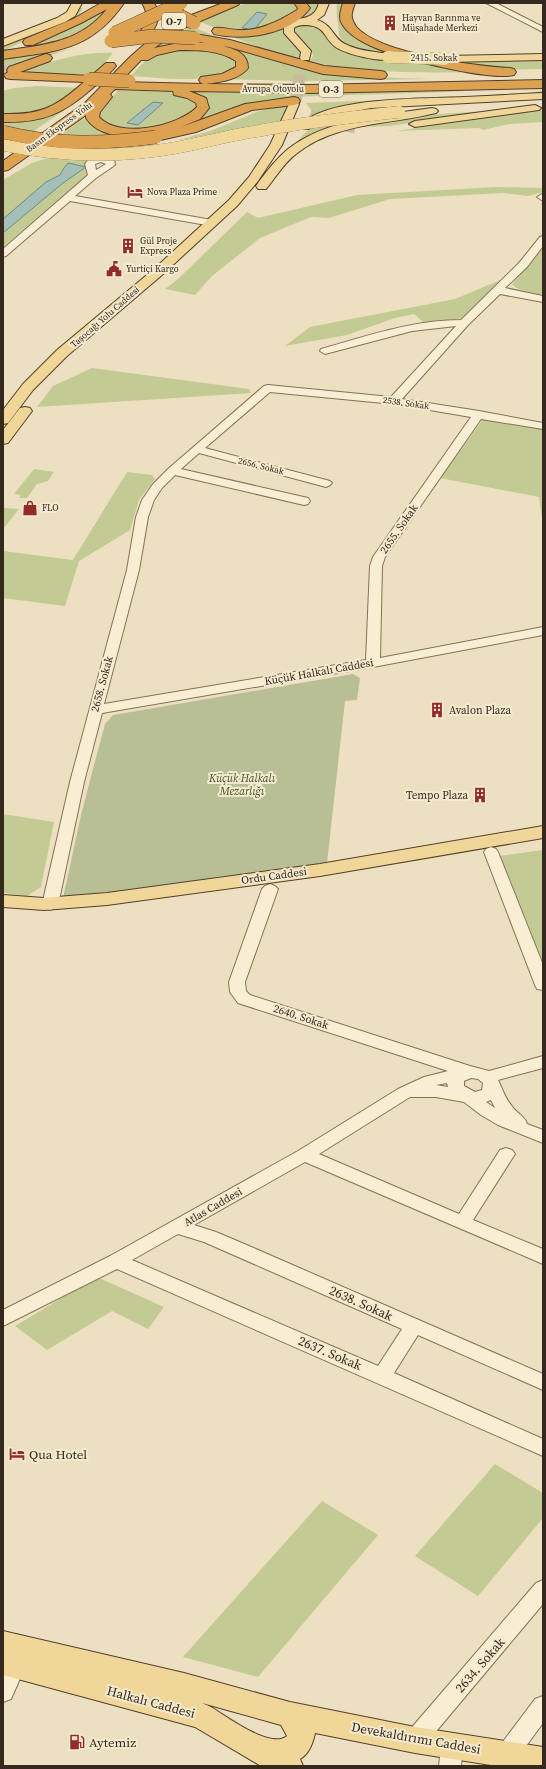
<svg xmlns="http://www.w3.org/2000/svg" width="546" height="1769" font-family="'Source Serif 4',serif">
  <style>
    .green { fill: #c3ca94 }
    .cemetery { fill: #b9bf94 }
    .water { fill: #a3bfb7; stroke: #6a8c85 }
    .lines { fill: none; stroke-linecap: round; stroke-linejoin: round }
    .major-tunnel { stroke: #c8bb9f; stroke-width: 12; stroke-dasharray: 12 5.5; stroke-linecap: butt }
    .highway-tunnel { stroke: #c8bb9f; stroke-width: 13; stroke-dasharray: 13 6; stroke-linecap: butt }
    .minor-casing { stroke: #857158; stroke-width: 2 }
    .major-casing { stroke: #533f2d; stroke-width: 2 }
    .highway-casing { stroke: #533f2d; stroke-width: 2 }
    .minor { fill: #f8eed3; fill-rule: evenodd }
    .major { fill: #f0d698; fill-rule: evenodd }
    .highway { fill: #dca251; fill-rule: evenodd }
    .major-bridge-casing { stroke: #533f2d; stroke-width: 12; stroke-linecap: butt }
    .highway-bridge-casing { stroke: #533f2d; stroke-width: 14; stroke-linecap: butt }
    .major-bridge { stroke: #f0d698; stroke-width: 12 }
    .highway-bridge { stroke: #dca251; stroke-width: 13 }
    .labels { text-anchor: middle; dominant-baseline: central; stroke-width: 4; stroke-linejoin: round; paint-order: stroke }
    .far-poi-label { font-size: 9px; fill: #35291d; stroke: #f4eacf; text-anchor: start }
    .far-street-label { font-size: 9px; fill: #35291d; stroke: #f4eacf }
    .shield { fill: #f4eacf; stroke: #6e6352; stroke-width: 1 }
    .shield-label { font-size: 10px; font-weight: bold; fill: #35291d }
    .street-label { font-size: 11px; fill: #35291d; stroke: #f4eacf }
    .poi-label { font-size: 11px; fill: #35291d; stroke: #f4eacf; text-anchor: start }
    .park-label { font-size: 11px; font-style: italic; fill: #455123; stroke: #f4eacf }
    .near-street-label { font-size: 13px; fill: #35291d; stroke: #f4eacf }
    .near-poi-label { font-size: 13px; fill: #35291d; stroke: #f4eacf; text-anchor: start }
  </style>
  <rect width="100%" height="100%" fill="#ede0c0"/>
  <path class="green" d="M247 3H296L299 6 298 11 258 30 224 31 200 22 221 12Z
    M304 3H319L316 14 284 27 283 29 287 37 303 53 302 58 311 60 313 55 309 47 292 32V28L295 25 317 24 328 39 339 47 483 73C422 72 360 74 300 61 275 55 250 44 226 34L285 25Z
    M337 3H346L343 21 398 56C383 54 347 51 340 37 338 34 339 29 338 25 337 17 336 11 337 3Z
    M80 8H83L79 14 70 20 3 51V45L76 14Z
    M105 10H108L88 29 51 44 16 51Z
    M191 26 226 41 203 40 246 51 306 69 327 74 367 77 432 79 304 81V77H294V81L225 79 239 73 235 53 158 46Z
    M191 48 223 53 237 61V67C213 85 160 78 131 76 153 50 158 53 191 48Z
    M69 49 10 69 19 72C50 62 80 51 113 53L95 75 3 71V59Z
    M543 59V69L497 70 439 61Z
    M37 86 82 88 51 111 3 116V91L14 88Z
    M517 88 447 92 290 97 256 103 194 125 153 135 55 139 83 119H86C111 146 166 127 196 120L202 117 209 110V103L204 97 185 91Z
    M119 90 169 92 179 94 195 102 197 109 180 121 143 130 116 128 99 120 98 111Z
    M543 91V94L361 103 321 111 315 115 306 103 470 97Z
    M290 105 281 122 175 141 210 131 259 111Z
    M64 108 66 109 3 152V120Z
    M512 109 389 126 359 127 413 116Z
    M543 109V122L509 124 483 130 479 128 396 131Z
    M353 122 286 153 305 133 317 123Z
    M57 155 89 160 91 172 3 247V233L63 183 86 167 64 168 60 175 46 182 3 219V180L32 163Z
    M496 187 543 188V192L528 196 503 193 390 199 329 218 311 217 260 238 212 276 195 295 165 289 177 280 247 212 258 218 357 195Z
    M543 247V292L540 295 516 288 512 284Z
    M505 278 460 319 423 322 414 314 395 318 347 335 285 346 310 327 455 299Z
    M92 368 249 389 251 393 37 407 53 386Z
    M484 418 543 429V525L539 497 440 478Z
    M34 469 54 472 48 481 37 484 27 498H19L21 495 14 494Z
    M127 472 152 475 155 479 139 500 130 530 79 561 65 606 3 598V551L73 560Z
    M4 508 19 509 3 529V510Z
    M3 814 54 822 41 887 27 896 3 893Z
    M543 850V967L498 856Z
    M97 1277 164 1307 148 1329 112 1311 47 1350 15 1326Z
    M495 1464 543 1493V1518L478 1596 415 1556Z
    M322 1501 378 1535 258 1677 183 1657Z"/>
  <path class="cemetery" d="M353 674 360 678 357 700 345 701 327 863 63 898 81 815 93 769 105 724 113 715Z"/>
  <path class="water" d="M257 12 267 14 254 30 242 28Z
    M153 102 163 103 138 125 127 123Z
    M68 163 86 167 63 183 3 233V219L46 182 60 175 64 168Z"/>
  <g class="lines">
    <path class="major-tunnel" d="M294 104C301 89 296 73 305 58
      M310 115 334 123 358 128"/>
    <path class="highway-tunnel" d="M3 74 13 70"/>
    <defs>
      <path id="minor" d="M486 3H496L543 27V32Z
        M101 156 114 159 115 165 96 178 75 196 212 220 217 223 212 226 70 201 6 256 3 257V249L88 175 85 164 88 160ZM101 162 106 164 96 170 95 164Z
        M542 194H543V201L537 197Z
        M543 236V246L527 267 505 288 543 296V302L500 294 468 325 402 399 479 411 543 423V429L481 419 385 557 382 566 380 658 543 627V635L373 667 102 713 84 782 58 905 55 908 50 910 45 908 42 905 70 782 127 570 136 517 142 500 153 484 168 469 264 386 268 385 391 397 456 326 412 331 325 354 320 351 321 349C367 336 413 320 461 320L519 263 540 237ZM270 392 394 404 471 417 373 557 370 566 366 660 104 704 139 570 148 517 154 500 162 488 175 475 304 505 308 504 310 501 308 498 181 469 199 453 326 487 330 485 332 483 330 481 205 448Z
        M491 847 496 849 498 852 543 965V990L537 989 535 985 484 852 486 849Z
        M270 884 275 886 278 889 245 982 246 991 250 995 470 1066 489 1071 543 1056V1068L498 1080C502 1088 505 1098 511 1105 515 1112 526 1117 527 1124L543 1130V1143L498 1125 481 1115 464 1102 436 1097H410L319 1154 459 1214 500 1150 506 1148 512 1150 515 1154 473 1220 543 1249V1264L305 1162 194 1225 216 1232 249 1246 543 1374V1390L418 1335 394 1373 543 1439V1456L117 1269 3 1326V1310L110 1256 298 1151 398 1089 424 1077 448 1071 238 1003 230 992 229 982 262 889 265 886ZM471 1078 478 1079 483 1083 482 1090 475 1092 464 1086V1081ZM447 1083 448 1087 436 1085ZM491 1100 495 1108 486 1102ZM178 1234 204 1242 402 1329 378 1366 132 1260Z
        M543 1580V1604L423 1747 415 1750 407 1747 404 1740 407 1733 536 1583Z
        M15 1655 23 1658 26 1665 11 1699 3 1702V1668L7 1658Z
        M543 1696V1723L515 1761 507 1764 499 1761 496 1754 499 1747 535 1699Z
        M452 1736 460 1739 463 1746 461 1766H439L441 1746 444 1739Z"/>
      <path id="major" d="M72 3H82L75 16 65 22 3 46V39L57 18 67 12Z
        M319 3H329L324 15 317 20C332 24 333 38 345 44 360 52 376 51 392 55L393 57 392 59C379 62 349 55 337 48 323 39 327 26 306 25 301 25 298 25 294 28V32L311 51 309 60H301L300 58 301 52 284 33V27C295 13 313 25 319 3Z
        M543 54V60L444 62 439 59 444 56Z
        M543 93V99L371 108 336 115 320 121 309 129H301L299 127C322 96 427 99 464 97 490 96 517 94 543 93Z
        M294 101 299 104 282 145 258 181 237 206 162 275 67 356 33 390 8 423 3 424V410L23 384 57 350 154 269 229 200 249 177 270 145 289 104Z
        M535 105 541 108 539 110 415 127 409 124 415 121Z
        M432 108 436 109 438 111 436 113C389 125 336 122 296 154 284 163 276 177 266 189H258L256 186C265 173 276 159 288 149 328 118 385 115 432 108Z
        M25 407 30 408 32 411 8 443 3 444V430L20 408Z
        M543 826V838L320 876 107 905 44 910 3 907V895L44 898 107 893 320 864Z
        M3 1631 184 1673 290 1702 415 1727 543 1747V1766H497L415 1753 315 1733C313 1743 309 1754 300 1759L303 1766H261L195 1727 3 1675ZM202 1703 281 1725 287 1736C271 1750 226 1716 211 1707Z"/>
      <path id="highway" d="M101 3H124C91 51 56 51 3 59V51C43 45 80 43 107 9L81 23 33 45H25L23 42 25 39 73 19Z
        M142 3H154C162 16 157 26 148 38H140L138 35C146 24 150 16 142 3Z
        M223 3H240L238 5 184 28 154 48 179 43H205L191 41 189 38 191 35 195 34 230 40 324 66 381 71 385 72 387 75 385 78 381 79 323 74 229 47 222 46C235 49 248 53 248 68 239 80 220 82 206 84L309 85 543 80V88L309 93 189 91 206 98 209 108 200 119 181 127 245 104 294 97 298 98 300 101 298 104 294 105 252 110 196 132 156 141 151 140 149 137 151 135C129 138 99 138 86 118V115L8 170 3 171V161L85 103 130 57 155 35 186 17ZM179 50C199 50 219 50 236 61V67L222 74 201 77 199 80 201 83 204 84 120 82 141 60H148L157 55ZM115 89 173 91 174 95 187 98 196 103 197 107C177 127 119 139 99 117L100 112 112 97 110 94Z
        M294 3H306L310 8C291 35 243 41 214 34L212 31 214 28C222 27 231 30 239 30 260 31 279 21 297 10L298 8Z
        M343 3H355C353 9 350 15 353 21 364 52 480 67 510 68L514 69 516 72 514 75C488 81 397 58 371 46 360 41 348 34 342 24 338 17 341 10 343 3Z
        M46 54 50 55 52 58 50 61 20 72 91 76 106 63H114L116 66C111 73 102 79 96 85 65 113 44 123 3 122V114C41 115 56 107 84 82L10 79 6 78 4 75 8 72 7 70 9 67Z"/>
    </defs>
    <use href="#minor" class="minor-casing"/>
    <use href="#major" class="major-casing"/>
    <use href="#highway" class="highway-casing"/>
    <use href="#minor" class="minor"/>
    <use href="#major" class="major"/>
    <use href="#highway" class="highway"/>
    <defs>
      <path id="major-bridge" d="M388 57 444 59
        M3 145C60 157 117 158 175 148 203 143 230 135 258 131 305 122 352 117 399 112"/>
      <path id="highway-bridge" d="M172 12 194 23
        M115 33 181 3
        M111 41 153 36 195 38
        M89 79 129 81
        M3 132C54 145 104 144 156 137"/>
    </defs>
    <use href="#major-bridge" class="major-bridge-casing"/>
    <use href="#highway-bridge" class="highway-bridge-casing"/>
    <use href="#major-bridge" class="major-bridge"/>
    <use href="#highway-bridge" class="highway-bridge"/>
  </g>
  <defs>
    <symbol id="building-bare" viewBox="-9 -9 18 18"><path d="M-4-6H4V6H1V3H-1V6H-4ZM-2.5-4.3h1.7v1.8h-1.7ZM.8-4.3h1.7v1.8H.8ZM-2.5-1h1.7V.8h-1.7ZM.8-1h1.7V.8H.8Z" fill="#932b2a" stroke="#f4eacf" stroke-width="2.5" paint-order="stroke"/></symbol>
    <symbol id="hotel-bare" viewBox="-9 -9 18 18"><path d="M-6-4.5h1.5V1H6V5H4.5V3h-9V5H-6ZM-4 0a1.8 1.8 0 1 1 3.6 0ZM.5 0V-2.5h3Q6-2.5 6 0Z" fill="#932b2a" stroke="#f4eacf" stroke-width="2.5" paint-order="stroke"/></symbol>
    <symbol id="civic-bare" viewBox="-9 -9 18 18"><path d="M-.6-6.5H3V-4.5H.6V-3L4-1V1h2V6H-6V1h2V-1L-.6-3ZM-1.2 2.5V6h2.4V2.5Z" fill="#932b2a" stroke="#f4eacf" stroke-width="2.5" paint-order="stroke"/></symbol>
    <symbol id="shop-bare" viewBox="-9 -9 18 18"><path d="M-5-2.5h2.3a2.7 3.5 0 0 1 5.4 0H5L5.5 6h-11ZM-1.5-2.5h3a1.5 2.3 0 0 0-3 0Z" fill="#932b2a" stroke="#f4eacf" stroke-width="2.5" paint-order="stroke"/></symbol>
    <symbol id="fuel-bare" viewBox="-9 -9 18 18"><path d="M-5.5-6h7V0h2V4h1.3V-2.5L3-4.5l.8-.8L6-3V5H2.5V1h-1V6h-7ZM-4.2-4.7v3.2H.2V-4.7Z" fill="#932b2a" stroke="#f4eacf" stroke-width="2.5" paint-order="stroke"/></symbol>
  </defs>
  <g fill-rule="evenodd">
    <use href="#building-bare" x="379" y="12" width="22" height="22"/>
    <use href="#hotel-bare" x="124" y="181" width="22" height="22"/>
    <use href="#building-bare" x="117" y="235" width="22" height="22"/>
    <use href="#civic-bare" x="103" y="258" width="22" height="22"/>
    <use href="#shop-bare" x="19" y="497" width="22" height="22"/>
    <use href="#building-bare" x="426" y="699" width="22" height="22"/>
    <use href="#building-bare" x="469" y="784" width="22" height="22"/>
    <use href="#hotel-bare" x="6" y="1443" width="22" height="22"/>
    <use href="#fuel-bare" x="66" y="1731" width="22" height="22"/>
  </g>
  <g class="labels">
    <g class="far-poi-label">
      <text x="402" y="18">Hayvan Barınma ve<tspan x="402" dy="10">Müşahade Merkezi</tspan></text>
      <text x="147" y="192">Nova Plaza Prime</text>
      <text x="140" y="241">Gül Proje<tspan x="140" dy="10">Express</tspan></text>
      <text x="126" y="269">Yurtiçi Kargo</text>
      <text x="42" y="508">FLO</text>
    </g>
    <g class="far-street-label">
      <text x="434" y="58">2415. Sokak</text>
      <text x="273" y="89">Avrupa Otoyolu</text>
      <text transform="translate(59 127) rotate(-36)">Basın Ekspress Yolu</text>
      <text transform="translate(105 317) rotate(-41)">Taşocağı Yolu Caddesi</text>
      <text transform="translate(406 403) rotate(8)">2538. Sokak</text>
      <text transform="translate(261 466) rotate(14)">2656. Sokak</text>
    </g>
    <g class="shield">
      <rect x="162" y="13" width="24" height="16" rx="3"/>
      <rect x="319" y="81" width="24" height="16" rx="3"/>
    </g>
    <g class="shield-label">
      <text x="174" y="21">O-7</text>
      <text x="331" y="89">O-3</text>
    </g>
    <g class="street-label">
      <text transform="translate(399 529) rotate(-55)">2655. Sokak</text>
      <text transform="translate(319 672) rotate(-10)">Küçük Halkalı Caddesi</text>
      <text transform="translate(102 684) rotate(-75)">2658. Sokak</text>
      <text transform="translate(274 876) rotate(-8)">Ordu Caddesi</text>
      <text transform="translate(301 1017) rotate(18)">2640. Sokak</text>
      <text transform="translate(213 1207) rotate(-30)">Atlas Caddesi</text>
    </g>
    <g class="poi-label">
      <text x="449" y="710">Avalon Plaza</text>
      <text x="468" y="795" text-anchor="end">Tempo Plaza</text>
    </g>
    <g class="park-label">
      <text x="242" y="778">Küçük Halkalı<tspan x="242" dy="13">Mezarlığı</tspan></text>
    </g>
    <g class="near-street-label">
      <text transform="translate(361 1303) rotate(24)">2638. Sokak</text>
      <text transform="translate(330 1353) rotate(23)">2637. Sokak</text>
      <text transform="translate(480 1665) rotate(-49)">2634. Sokak</text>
      <text transform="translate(151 1702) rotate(15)">Halkalı Caddesi</text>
      <text transform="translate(416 1738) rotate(10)">Devekaldırımı Caddesi</text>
    </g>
    <g class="near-poi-label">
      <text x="29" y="1454">Qua Hotel</text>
      <text x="89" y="1742">Aytemiz</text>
    </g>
  </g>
  <rect width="546" height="1769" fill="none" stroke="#35291d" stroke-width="8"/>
</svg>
